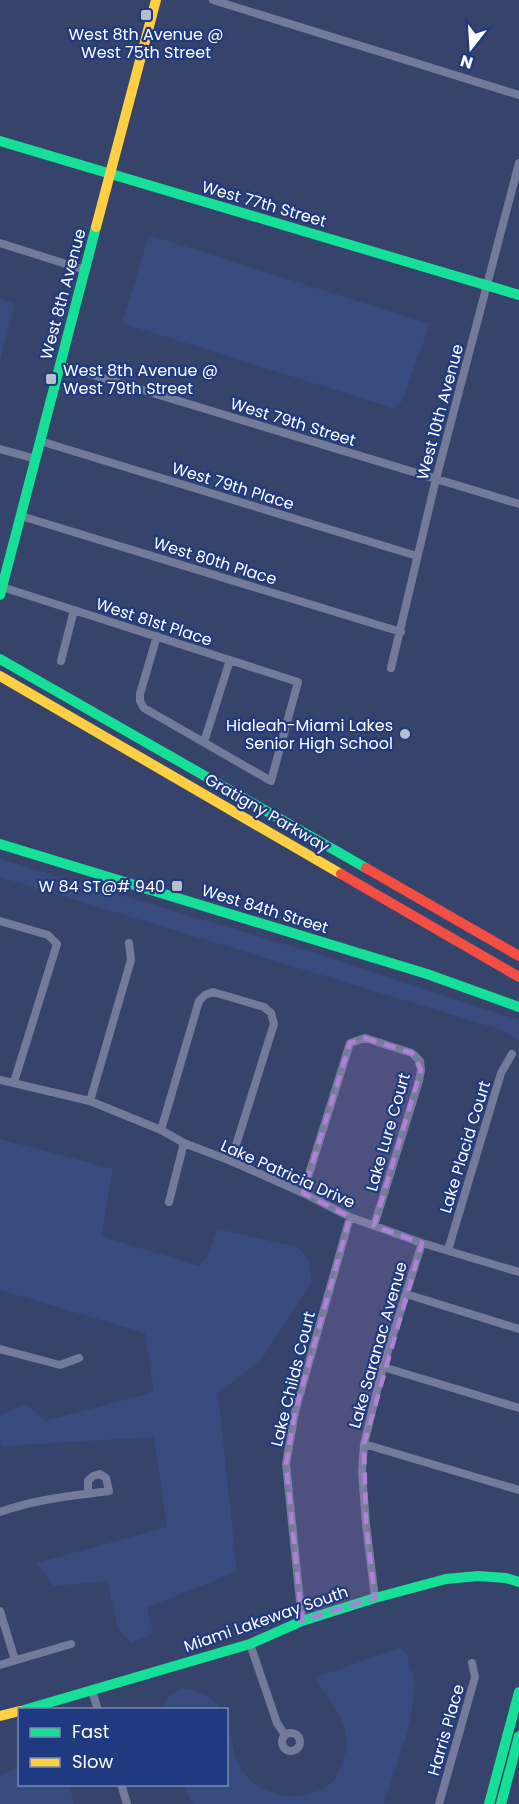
<svg xmlns="http://www.w3.org/2000/svg" width="519" height="1804" font-family="Poppins,sans-serif">
  <style>
    .water { fill: #384a7e }
    .lines { fill: none; stroke-linecap: round; stroke-linejoin: round }
    .street { stroke: #727b99; stroke-width: 8 }
    .fast { stroke: #16e098; stroke-width: 10 }
    .slow { stroke: #ffcf43; stroke-width: 10 }
    .jam { stroke: #f24e42; stroke-width: 10 }
    .marked { fill: #b080d9; fill-opacity: 0.2; stroke: #b080d9; stroke-width: 4.5; stroke-dasharray: 12 8; stroke-linejoin: round }
    .poi-dot { fill: #b9becb; stroke: #203a81; stroke-width: 2 }
    .labels { text-anchor: middle; dominant-baseline: central; stroke-width: 4.5; stroke-linejoin: round; paint-order: stroke }
    .poi-label { font-size: 16px; fill: #fff; stroke: #203a81; text-anchor: end }
    .street-label { font-size: 16px; fill: #fff; stroke: #203a81 }
  </style>
  <rect width="100%" height="100%" fill="#36446b"/>
  <path class="water" d="M149 235 430 324 402 401 393 408 122 323Z
    M0 299 15 304 0 362Z
    M0 859 311 952 519 1020V1040L502 1030 0 877Z
    M0 1139 113 1169 101 1236 199 1266 208 1256 217 1229 297 1247 309 1260 311 1282 290 1316 261 1360 218 1393 237 1572 147 1607 153 1633 132 1643 118 1629 107 1581 53 1586 37 1563 167 1527 154 1437 2 1446 0 1439V1415L26 1404 45 1421 154 1392 145 1333 0 1290Z
    M400 1648C406 1651 408 1656 409 1663 411 1669 413 1675 414 1681 416 1718 395 1768 384 1804H193L183 1785 226 1784 227 1721C233 1739 232 1758 244 1773 264 1799 306 1804 331 1783 337 1777 341 1767 343 1759 344 1755 347 1750 347 1746 348 1721 329 1699 316 1680L320 1676Z
    M180 1689C199 1689 209 1695 221 1709H164L167 1698Z
    M19 1767 20 1784 69 1785 74 1804H0V1775Z"/>
  <g class="lines">
    <path class="street" d="M213 0 519 95
      M0 243 85 270
      M60 365 519 504
      M40 441 417 556
      M0 449 36 459
      M21 516 401 632
      M2 587 298 682 271 781 144 708 140 701V694L157 636
      M61 661 74 610
      M391 668 436 479 519 163
      M204 742 230 660
      M0 921 48 935 57 944 14 1082
      M0 1080 90 1101 161 1130 184 1143 231 1161 303 1193 350 1217 422 1243 519 1272
      M90 1101 131 960 129 943
      M161 1130 199 1001 205 995 213 992 264 1007 271 1013 274 1024 231 1161
      M303 1193 350 1043 365 1038 412 1053 420 1061 421 1070 419 1081 374 1226
      M169 1202 184 1143
      M448 1250 501 1073 512 1054
      M406 1294 519 1329
      M0 1349 60 1365 79 1358
      M383 1367 519 1408
      M364 1444 519 1490
      M0 1512C35 1499 73 1496 109 1491L106 1478 100 1474 93 1476 88 1481V1494
      M375 1598 366 1524 362 1472 364 1444 383 1367 422 1243
      M0 1611 15 1660
      M302 1621 286 1464 295 1412 350 1217
      M250 1644 277 1723 285 1735
      M0 1665 71 1644
      M92 1691 98 1710
      M282 1742a9 9 0 1 1 18 0a9 9 0 1 1-18 0Z
      M121 1784 127 1804
      M439 1804 475 1677 472 1663"/>
    <path class="fast" d="M0 141 519 295
      M0 595 96 227
      M0 659 366 868
      M0 844 427 974 519 1007
      M24 1710 250 1644 302 1621 375 1598 446 1579 478 1576 506 1578 519 1582
      M489 1804 519 1692
      M501 1804 519 1736"/>
    <path class="slow" d="M96 227 156 0
      M0 676 341 874
      M0 1716 20 1711"/>
    <path class="jam" d="M366 868 519 956
      M341 874 519 977"/>
  </g>
  <path class="marked" d="M365 1038 412 1053 421 1070 374 1226 422 1243 364 1444 366 1524 375 1598 302 1621 286 1464 295 1412 350 1217 303 1193 350 1043Z"/>
  <g class="poi-dot">
    <rect x="140" y="9" width="12" height="12" rx="3"/>
    <rect x="45" y="373" width="12" height="12" rx="3"/>
    <circle cx="405" cy="734" r="6"/>
    <rect x="171" y="880" width="12" height="12" rx="3"/>
  </g>
  <g class="labels">
    <g class="poi-label">
      <text x="146" y="34" text-anchor="middle">West 8th Avenue @<tspan x="146" dy="18">West 75th Street</tspan></text>
      <text x="63" y="370" text-anchor="start">West 8th Avenue @<tspan x="63" dy="18">West 79th Street</tspan></text>
      <text x="393" y="725">Hialeah-Miami Lakes<tspan x="393" dy="18">Senior High School</tspan></text>
      <text x="165" y="886">W 84 ST@# 940</text>
    </g>
    <g class="street-label">
      <text transform="translate(264 204) rotate(16)">West 77th Street</text>
      <text transform="translate(63 294) rotate(-75)">West 8th Avenue</text>
      <text transform="translate(440 412) rotate(-75)">West 10th Avenue</text>
      <text transform="translate(293 422) rotate(17)">West 79th Street</text>
      <text transform="translate(233 486) rotate(17)">West 79th Place</text>
      <text transform="translate(215 561) rotate(17)">West 80th Place</text>
      <text transform="translate(154 622) rotate(18)">West 81st Place</text>
      <text transform="translate(267 813) rotate(30)">Gratigny Parkway</text>
      <text transform="translate(265 909) rotate(17)">West 84th Street</text>
      <text transform="translate(388 1132) rotate(-74)">Lake Lure Court</text>
      <text transform="translate(465 1147) rotate(-73)">Lake Placid Court</text>
      <text transform="translate(288 1174) rotate(24)">Lake Patricia Drive</text>
      <text transform="translate(378 1345) rotate(-74)">Lake Saranac Avenue</text>
      <text transform="translate(293 1379) rotate(-76)">Lake Childs Court</text>
      <text transform="translate(266 1619) rotate(-19)">Miami Lakeway South</text>
      <text transform="translate(446 1730) rotate(-74)">Harris Place</text>
    </g>
  </g>
  <rect x="18" y="1708" width="210" height="78" fill="#203a81" stroke="#7989b3" stroke-width="1.5"/>
  <rect x="30" y="1728" width="30" height="9" fill="#16e098" stroke="#7989b3" stroke-width="1.5"/>
  <text x="72" y="1738" font-size="18" fill="#ffffff">Fast</text>
  <rect x="30" y="1758" width="30" height="9" fill="#ffcf43" stroke="#7989b3" stroke-width="1.5"/>
  <text x="72" y="1768" font-size="18" fill="#ffffff">Slow</text>
  <g transform="translate(471 48) rotate(197)" stroke="#203a81" stroke-width="4.5" paint-order="stroke">
  <path d="M0-4.5L10 22L0 15L-10 22Z" fill="#ffffff"/>
  <text y="-9" font-size="16" font-weight="bold" text-anchor="middle" fill="#ffffff">N</text>
  </g>
</svg>
